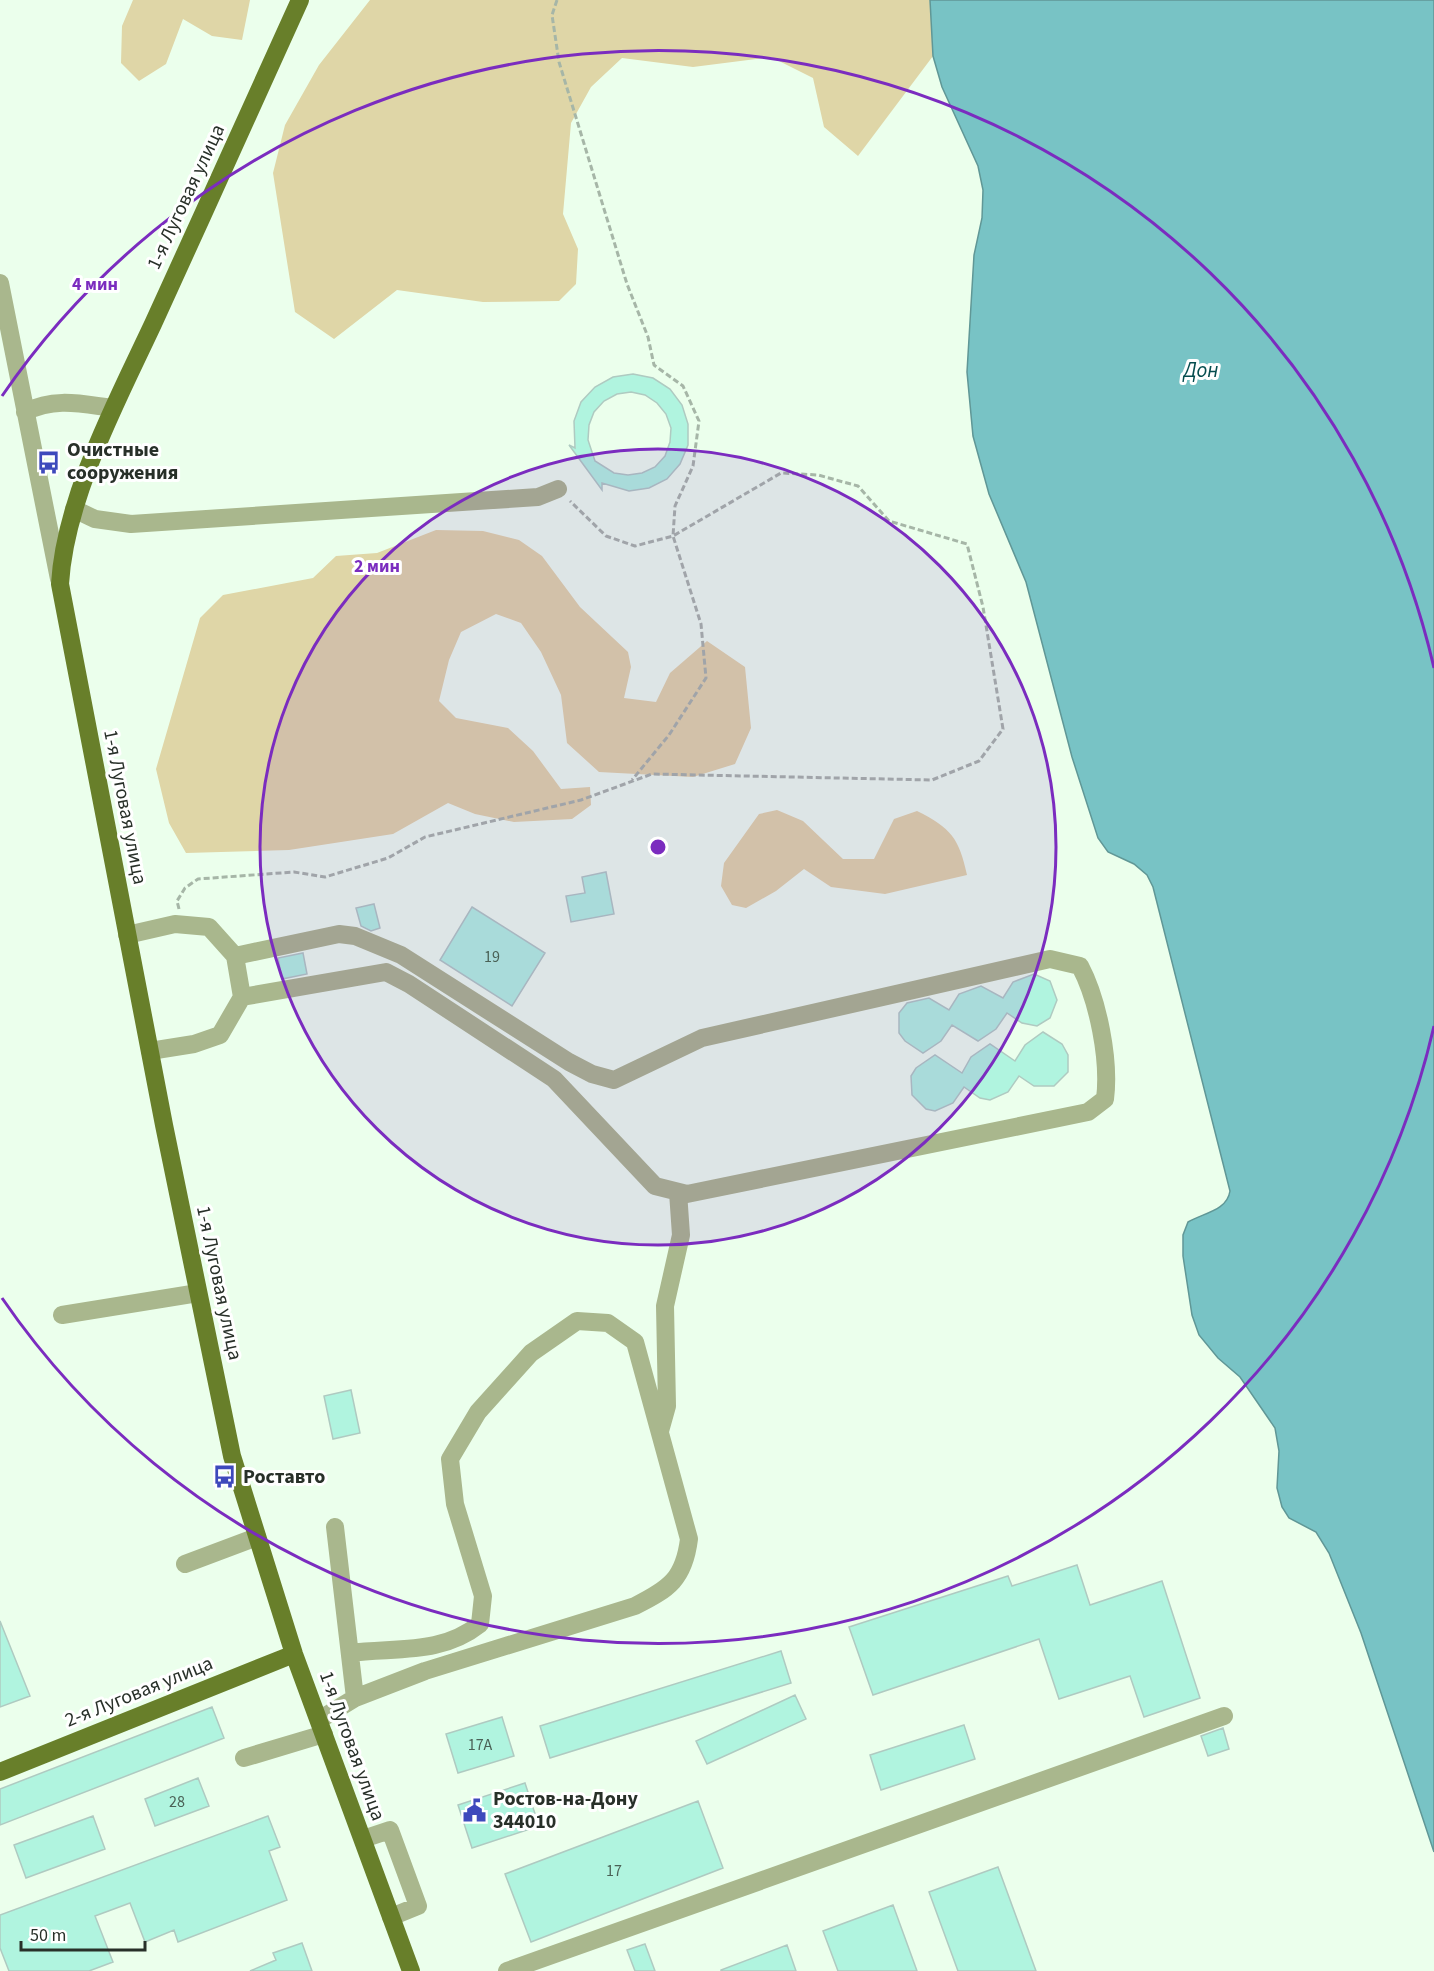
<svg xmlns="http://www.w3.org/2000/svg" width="1434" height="1971" font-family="'Source Sans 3',sans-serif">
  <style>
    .green { fill: #dfd6a7 }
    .water { fill: #78c3c5; stroke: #609796; stroke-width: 1.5 }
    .building { fill: #b0f4df; stroke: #afcac1; stroke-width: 1.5; fill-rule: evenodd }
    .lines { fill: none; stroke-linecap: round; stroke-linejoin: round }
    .path { stroke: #a6b6a7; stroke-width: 3; stroke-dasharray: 6 3; stroke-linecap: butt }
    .minor { stroke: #a9b78d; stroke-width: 18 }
    .major { stroke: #687f2a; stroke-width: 18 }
    .ring { fill: none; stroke: #7b2cbf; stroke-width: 3 }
    .labels { text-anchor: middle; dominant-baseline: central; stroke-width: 6; stroke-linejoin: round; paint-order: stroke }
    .number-label { font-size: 16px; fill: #4a6156 }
    .street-label { font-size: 20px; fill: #283029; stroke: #fff }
    .poi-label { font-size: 20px; font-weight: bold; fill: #283029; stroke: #fff; text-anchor: start }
    .water-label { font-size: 21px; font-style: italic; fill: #064d4f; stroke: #fff }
    .centre { fill: #7b2cbf; stroke: #fff; stroke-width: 3 }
    .ring-label { font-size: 18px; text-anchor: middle; font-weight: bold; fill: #7b2cbf; stroke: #fff; stroke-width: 6; stroke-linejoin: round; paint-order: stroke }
  </style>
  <rect width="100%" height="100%" fill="#ebffec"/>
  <path class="green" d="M133 0H250L242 40 212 36 183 19 166 64 139 81 121 63 122 26Z
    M370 0H930L933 56 858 156 824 127 813 78 771 57 693 67 622 58 591 87 571 123 563 214 578 249 576 284 559 301 483 302 397 290 334 339 295 312 273 173 285 125 319 65Z
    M436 530 483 531 519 540 542 556 580 607 628 652 631 667 624 698 656 702 670 673 707 641 745 667 751 728 735 764 693 777 599 772 567 743 561 695 541 652 521 623 496 614 461 632 449 660 439 701 456 718 508 728 533 751 561 789 590 787 591 805 572 819 514 822 475 814 448 803 393 834 289 850 186 853 169 823 156 769 200 618 223 595 313 578 336 556 377 553Z
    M777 810 803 821 843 859H874L894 819 917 811C951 828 959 838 967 875L885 894 831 887 804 869 776 891 746 908 732 905 721 886 724 863 759 814Z"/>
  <path class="water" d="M930 0H1434V1852L1361 1633 1329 1553 1316 1532 1289 1518 1282 1507 1277 1488 1279 1451 1275 1428 1240 1377 1218 1358 1199 1335 1192 1315 1183 1256V1235L1188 1222C1203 1213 1227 1211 1230 1191L1153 887 1147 875 1134 864 1108 852 1098 838 1072 757 1026 582 989 494 973 436 967 372 974 255 982 218 983 190 978 166 942 87 933 56Z"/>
  <path class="building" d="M633 374 653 378 670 389 682 405 688 424V445L680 464 667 479 649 488 629 491 602 483V490L569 445 575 448 574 421 581 402 595 387 613 377ZM631 392 645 395 657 403 666 414 671 428 670 442 665 456 655 467 642 473 628 475 614 473 595 461 588 440 589 425 594 412 604 401 617 394Z
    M606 872 614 914 571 922 566 896 585 893 582 877Z
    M374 904 380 928 371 931 361 926 356 908Z
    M472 907 545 953 512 1006 440 960Z
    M303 953 307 974 282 979 278 958Z
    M1034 974 1050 981 1057 1000 1050 1018 1037 1026 1022 1023 1007 1013 996 1029 978 1041 952 1025 941 1041 923 1053 905 1041 899 1033V1013L907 1003 929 998 949 1010 959 994 981 986 1003 998 1013 982Z
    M1043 1032 1062 1044 1068 1055V1072L1054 1086H1034L1019 1076 1008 1092 990 1100 980 1098 964 1087 953 1103 935 1111 926 1109 912 1095 911 1076 916 1068 935 1055 962 1073 971 1057 990 1044 1015 1061 1025 1045Z
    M351 1390 360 1433 333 1439 324 1396Z
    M1077 1565 1090 1605 1162 1581 1200 1698 1144 1717 1130 1676 1059 1699 1039 1639 873 1695 849 1627 1008 1576 1012 1586Z
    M0 1621 30 1696 0 1707Z
    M781 1651 791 1683 550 1758 540 1726Z
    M795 1695 806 1719 707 1764 696 1741Z
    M212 1707 224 1738 0 1825V1789Z
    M502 1717 514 1756 458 1773 446 1734Z
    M964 1725 975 1759 881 1790 870 1755Z
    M1223 1728 1229 1749 1208 1756 1201 1736Z
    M198 1778 209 1806 155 1826 145 1799Z
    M525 1783 539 1826 472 1848 458 1805Z
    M698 1801 723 1868 531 1942 505 1874Z
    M93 1816 105 1849 26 1878 14 1845Z
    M268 1816 280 1847 269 1851 287 1900 178 1942 174 1930 145 1942 130 1903 95 1916 113 1962 89 1971H9L0 1948V1915Z
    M998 1867 1036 1971H958L929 1892Z
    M893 1905 917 1971H838L823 1931Z
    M302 1943 312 1971H250L276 1960 273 1953Z
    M645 1944 655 1971H635L627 1950Z
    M787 1945 796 1971H721V1970Z"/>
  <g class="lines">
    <path class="path" d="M557 0 552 15 559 62 627 284 648 337 654 365 683 386 699 421 693 466 675 506 673 536 701 624 706 678 669 735 632 780
      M179 909 177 901 185 888 198 879 294 872 325 877 388 858 425 837 581 800 652 774 932 780 979 761 1003 729 983 607 967 544 889 521 858 486 818 475 781 473 673 536 635 546 606 536 570 501"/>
    <path class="minor" d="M0 283 59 579
      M25 412C56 397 81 404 113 408
      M74 509 95 519 131 524 538 497 558 489
      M127 935 175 924 209 927 235 956 242 997 220 1035 194 1044 150 1051
      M235 956 339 934 355 936 401 955 569 1062 592 1074 614 1080 702 1038 1050 959 1080 966C1098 1000 1110 1060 1105 1099L1088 1112 687 1194 655 1186 554 1079 409 984 386 972 242 997
      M62 1315 198 1293
      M660 1431 667 1406 665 1306 681 1235 678 1192
      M335 1527 355 1698
      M185 1564 257 1537
      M319 1720 355 1698 425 1671 635 1606C669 1589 684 1579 689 1539L635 1342 608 1323 577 1321 531 1353 478 1412 450 1459 455 1504 483 1596 480 1624C441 1655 397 1647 350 1653
      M244 1758 324 1734
      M363 1839 390 1830 418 1906 391 1917
      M507 1971 1224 1716"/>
    <path class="major" d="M300 0C252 108 202 216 153 324 117 401 65 498 60 584L164 1125 232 1456 294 1654 411 1971
      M0 1772 294 1654"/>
  </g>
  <circle cx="658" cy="847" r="398" fill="#7b2cbf" fill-opacity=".12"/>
  <g class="ring">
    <circle cx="658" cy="847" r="398"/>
    <path d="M1434 1026A796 796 0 0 1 2 1298M2 396A796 796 0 0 1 1434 668"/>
  </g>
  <defs>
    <symbol id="bus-bare" viewBox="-9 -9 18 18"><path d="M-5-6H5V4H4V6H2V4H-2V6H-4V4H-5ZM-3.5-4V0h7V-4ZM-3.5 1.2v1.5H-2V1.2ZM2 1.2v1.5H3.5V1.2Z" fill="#3e49bc" stroke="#fff" stroke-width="2.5" paint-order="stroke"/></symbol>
    <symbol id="civic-bare" viewBox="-9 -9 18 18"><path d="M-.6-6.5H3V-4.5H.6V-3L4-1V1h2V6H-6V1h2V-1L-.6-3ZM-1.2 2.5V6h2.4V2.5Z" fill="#3e49bc" stroke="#fff" stroke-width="2.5" paint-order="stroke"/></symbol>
  </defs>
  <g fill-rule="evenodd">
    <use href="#bus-bare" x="32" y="446" width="33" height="33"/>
    <use href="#bus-bare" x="208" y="1460" width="33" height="33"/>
    <use href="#civic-bare" x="458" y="1794" width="33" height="33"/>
  </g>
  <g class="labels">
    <g class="number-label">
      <text x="492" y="957">19</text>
      <text x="480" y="1745">17А</text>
      <text x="177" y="1802">28</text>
      <text x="614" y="1871">17</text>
    </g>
    <g class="street-label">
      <text transform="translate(186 197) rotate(-65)">1-я Луговая улица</text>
      <text transform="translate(125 807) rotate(79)">1-я Луговая улица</text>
      <text transform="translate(219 1283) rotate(78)">1-я Луговая улица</text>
      <text transform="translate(139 1692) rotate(-22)">2-я Луговая улица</text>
      <text transform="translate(352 1746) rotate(70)">1-я Луговая улица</text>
    </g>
    <g class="poi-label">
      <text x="67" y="450">Очистные<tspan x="67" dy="23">сооружения</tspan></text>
      <text x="243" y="1477">Роставто</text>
      <text x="493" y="1799">Ростов-на-Дону<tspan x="493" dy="23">344010</tspan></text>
    </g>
    <g class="water-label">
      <text x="1201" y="370">Дон</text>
    </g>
  </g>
  <circle cx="658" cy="847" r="9" class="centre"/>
  <g class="ring-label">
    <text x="95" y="290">4 мин</text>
    <text x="377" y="572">2 мин</text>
  </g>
  <path d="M21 1941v9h124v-9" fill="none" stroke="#283029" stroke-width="3"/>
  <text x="30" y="1941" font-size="18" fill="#283029" stroke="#ffffff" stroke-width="4.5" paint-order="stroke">50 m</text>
</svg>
